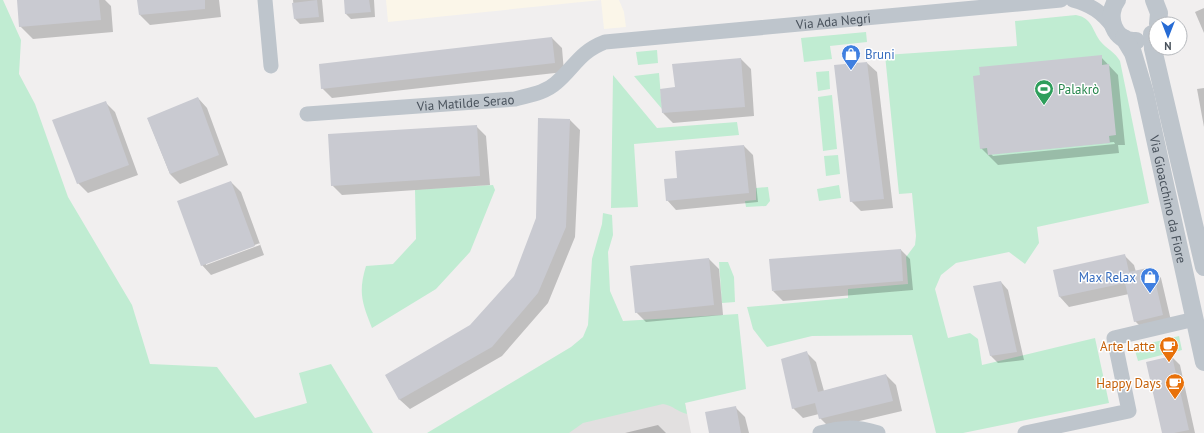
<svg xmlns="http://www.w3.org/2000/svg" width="1204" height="433" font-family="'PT Sans',sans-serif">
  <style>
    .commercial { fill: #fbf6e9 }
    .education { fill: #e2e0e0 }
    .green { fill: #c0ecd2 }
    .shadow { fill: #0003; fill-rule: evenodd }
    .building { fill: #c9cad1 }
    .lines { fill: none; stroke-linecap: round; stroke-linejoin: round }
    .minor { stroke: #bec5cc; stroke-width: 15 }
    .tertiary { stroke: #bec5cc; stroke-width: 18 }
    .labels { text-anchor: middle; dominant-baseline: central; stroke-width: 3; stroke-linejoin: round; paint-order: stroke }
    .street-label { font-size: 13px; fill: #48515b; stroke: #fff }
    .shop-label { font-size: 13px; fill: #366cbe; stroke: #fff; text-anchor: start }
    .leisure-label { font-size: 13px; fill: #27864d; stroke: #fff; text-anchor: start }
    .food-label { font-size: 13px; fill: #c56008; stroke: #fff; text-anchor: end }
  </style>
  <rect width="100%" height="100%" fill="#f1efef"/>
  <path class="commercial" d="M386 0H619L624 12 626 27 604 29 601 0 388 22Z"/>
  <path class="education" d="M609 363 685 403 691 433H521Z"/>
  <path class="green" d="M0 0H3L21 40 19 74 35 104 68 197 132 305 150 364 217 367 255 418 307 403 299 373 331 364 373 433H0Z
    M1076 15C1093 18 1092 31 1101 42 1107 49 1115 52 1120 61L1149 203 1037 227 1039 243 1025 264 1009 252 956 263 941 275 935 289 948 338 970 333 978 339 982 365 1095 338 1109 403 963 433H936L912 335 812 336 767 347 753 329 747 307 848 298V289L908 284 906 257 915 245 916 236 912 193 899 194 885 55 1017 46 1015 21Z
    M866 32 867 42 830 46 832 59 804 62 801 38Z
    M657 50 658 63 638 65 636 52Z
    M829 71 830 89 818 91 816 72Z
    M659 73 662 109 634 76Z
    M613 75 657 128 737 122 739 135 634 144 638 207 611 208Z
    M832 95 837 149 823 151 818 97Z
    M838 155 840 174 826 176 824 156Z
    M493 185 495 190 470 252 436 289 372 328C362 303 358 292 366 266L393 264 416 239 415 190Z
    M839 185 841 198 819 201 817 189Z
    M768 187 770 201 766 206 746 207 745 201 756 200V188Z
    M603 213 612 215 613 235 608 252 610 291 623 321 738 314 746 389 685 403 687 414C678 412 672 405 663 404L583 423 569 433H427L571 347 583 337 588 325 592 259 602 224Z
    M719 262H728L734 277 735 302 722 303Z
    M1179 336 1182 350 1138 361 1134 347Z"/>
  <path class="shadow" d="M18 0H105L111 6 113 32 33 39 20 26Z
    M138 0H219L221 17 150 25 140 15Z
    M293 0H322L324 22 300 24 295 19Z
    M345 0H374L375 17 351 19 346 14Z
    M1204 8V33L1195 12Z
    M552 38 562 48 564 72 332 98 322 88Z
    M1101 57 1118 75 1125 145H1118L1119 153 998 165 981 148ZM1114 142 1115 144 993 156 991 154Z
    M741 59 751 69 754 116 673 123 663 113 676 88Z
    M867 63 877 72 893 208 861 211 851 201Z
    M1204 88V127L1197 89Z
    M198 98 207 108 228 165 180 184 170 174 148 119Z
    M105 102 115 112 138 175 88 193 78 183Z
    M570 120 580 130 575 237 548 303 502 356 410 409 400 400 386 376 471 326 515 277 537 219Z
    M476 126 486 136 490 185 342 195 332 185Z
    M744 146 753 155 758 202 676 210 667 200 678 179Z
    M231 182 241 192 264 255 211 275 202 265ZM260 243V245L206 265V263Z
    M901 250 910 259 913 290 783 301 773 291Z
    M1125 256 1134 265 1136 272 1152 268 1161 278 1172 325 1145 331 1135 321 1129 294 1069 307 1060 297 1054 271Z
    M709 259 719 269 723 315 646 322 636 312 631 266Z
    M1001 282 1008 290 1024 360 998 363 991 356Z
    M806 352 816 362 824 391 886 375 896 385 902 411 830 428 820 418 819 414 803 418 793 408Z
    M1172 357 1180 365 1195 433H1163Z
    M735 407 745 417 749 433H710Z
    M658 425 666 433H625Z"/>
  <path class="building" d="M17 0H99L101 20 19 27Z
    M137 0H205V9L139 15Z
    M317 0 319 17 294 19 292 3Z
    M344 0H369L371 12 345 14Z
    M552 37 555 63 321 89 319 64Z
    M1102 55V65L1109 64 1116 135 1109 136 1110 143 988 155 987 148 980 149 973 76 980 75 979 67Z
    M741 58 745 107 662 113 660 89 675 87 672 64Z
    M867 62 884 199 850 202 834 65Z
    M198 97 219 155 170 174 147 118Z
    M106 101 129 165 77 184 52 120Z
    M538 118 570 119 566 227 538 293 492 347 399 400 385 375 470 325 514 276 536 218Z
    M477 125 480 176 331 186 328 134Z
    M744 145 749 193 666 201 664 179 677 178 675 151Z
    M231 181 255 246 201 266 177 201Z
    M901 249 903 281 772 291 769 259Z
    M1125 254 1129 272 1152 267 1163 315 1134 322 1125 283 1059 297 1053 270Z
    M709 258 714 305 635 313 630 266Z
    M1001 281 1017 352 990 356 973 286Z
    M807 351 818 392 886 374 893 401 819 419 815 403 792 409 781 359Z
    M1172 356 1189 430 1174 433H1162L1146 362Z
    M736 406 741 433H709L705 412Z"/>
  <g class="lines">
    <g class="minor">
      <path d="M265 0 271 66"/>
      <path d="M1073 0C1091 5 1102 12 1113 27"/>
      <path id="s1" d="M307 114 515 99C529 95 545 93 556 83 575 67 579 52 605 42L1061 0"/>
      <path d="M820 433C842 427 855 426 878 433"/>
      <path d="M1025 433 1129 411 1114 338 1195 319"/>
    </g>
    <g class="tertiary">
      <path d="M1117 0C1105 15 1114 43 1136 41"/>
      <path d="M1154 0 1159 13 1158 24"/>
      <path d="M1152 34 1153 49 1204 267"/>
      <path id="s2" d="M1124 38 1133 53 1145 93 1204 362"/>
    </g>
  </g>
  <defs>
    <symbol id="shop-pin" viewBox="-11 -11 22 30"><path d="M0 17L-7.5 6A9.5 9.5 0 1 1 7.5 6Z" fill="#3f7fe0" stroke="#fff"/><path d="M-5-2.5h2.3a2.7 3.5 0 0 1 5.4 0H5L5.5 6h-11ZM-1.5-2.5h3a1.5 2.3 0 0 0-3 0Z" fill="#fff"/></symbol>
    <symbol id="stadium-pin" viewBox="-11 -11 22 30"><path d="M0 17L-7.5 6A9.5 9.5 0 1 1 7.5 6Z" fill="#2e9e5b" stroke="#fff"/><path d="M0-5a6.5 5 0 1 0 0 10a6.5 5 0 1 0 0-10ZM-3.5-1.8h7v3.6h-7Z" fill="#fff"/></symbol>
    <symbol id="cafe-pin" viewBox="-11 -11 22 30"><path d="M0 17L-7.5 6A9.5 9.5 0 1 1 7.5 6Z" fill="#e8710a" stroke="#fff"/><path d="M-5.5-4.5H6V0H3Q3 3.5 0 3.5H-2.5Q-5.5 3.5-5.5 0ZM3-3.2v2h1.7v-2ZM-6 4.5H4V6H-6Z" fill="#fff"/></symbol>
  </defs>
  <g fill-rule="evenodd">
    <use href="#shop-pin" x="840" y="43" width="22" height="30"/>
    <use href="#stadium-pin" x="1033" y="78" width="22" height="30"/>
    <use href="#shop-pin" x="1139" y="266" width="22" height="30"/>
    <use href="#cafe-pin" x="1158" y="335" width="22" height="30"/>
    <use href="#cafe-pin" x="1164" y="372" width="22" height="30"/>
  </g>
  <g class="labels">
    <g class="street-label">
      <text stroke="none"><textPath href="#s1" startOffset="547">Via Ada Negri</textPath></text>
      <text stroke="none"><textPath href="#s1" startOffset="159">Via Matilde Serao</textPath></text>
      <text stroke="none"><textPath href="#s2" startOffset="168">Via Gioacchino da Fiore</textPath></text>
    </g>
    <g class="shop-label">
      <text x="865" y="54">Bruni</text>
      <text x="1136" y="277" text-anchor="end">Max Relax</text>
    </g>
    <g class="leisure-label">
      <text x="1058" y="89">Palakrò</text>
    </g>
    <g class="food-label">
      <text x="1155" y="346">Arte Latte</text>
      <text x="1161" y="383">Happy Days</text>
    </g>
  </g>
  <g transform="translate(1168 36) rotate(180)"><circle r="19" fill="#ffffff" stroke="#b6b9bd"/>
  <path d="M0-3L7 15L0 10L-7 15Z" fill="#266bd4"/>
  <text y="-6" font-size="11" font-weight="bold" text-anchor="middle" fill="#48515b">N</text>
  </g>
</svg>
